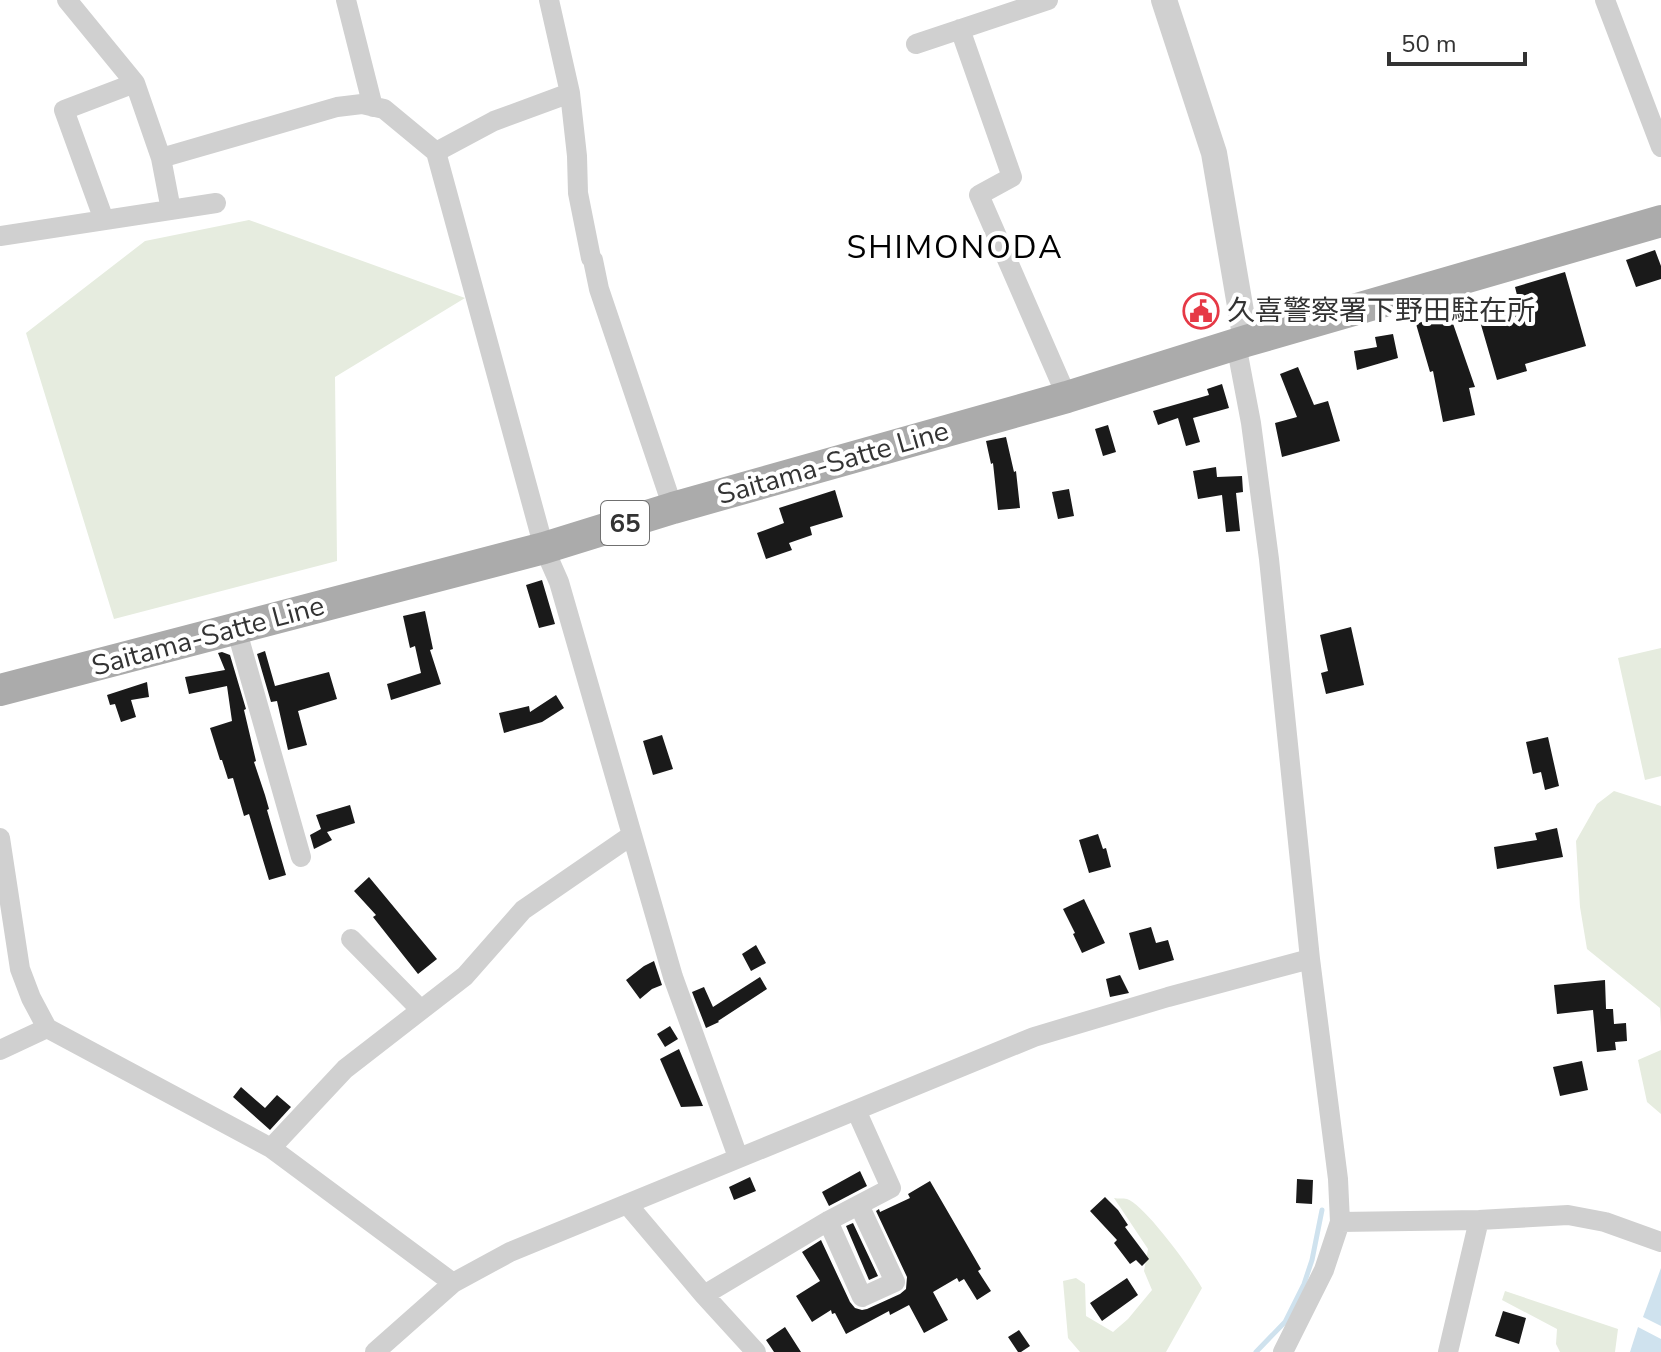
<svg xmlns="http://www.w3.org/2000/svg" width="1661" height="1352" font-family="'Nunito Sans','Noto Sans JP',sans-serif">
  <style>
    .green { fill: #e6ecdf }
    .water { fill: #cfe2ee }
    .lines { fill: none; stroke-linecap: round; stroke-linejoin: round }
    .stream { stroke: #cfe2ee; stroke-width: 5 }
    .building { fill: #1a1a1a }
    .minor { stroke: #d0d0d0; stroke-width: 20 }
    .tertiary { stroke: #d0d0d0; stroke-width: 26 }
    .primary { stroke: #ababab; stroke-width: 32 }
    .labels { text-anchor: middle; dominant-baseline: central; stroke-width: 8; stroke-linejoin: round; paint-order: stroke }
    .shield { fill: #fff; stroke: #707070; stroke-width: 2 }
    .shield-label { font-size: 26px; font-weight: bold; fill: #333 }
    .poi-label { font-size: 28px; fill: #333; stroke: #fff; text-anchor: start }
    .street-label { font-size: 28px; fill: #333; stroke: #fff }
    .quarter-label { font-size: 32px; letter-spacing: 2px; fill: #000; stroke: #fff }
  </style>
  <rect width="100%" height="100%" fill="#fff"/>
  <path class="green" d="M249 220 465 298 335 377 337 561 114 619 26 333 145 241Z
    M1661 648V776L1645 780 1618 658Z
    M1614 791 1661 806V1027L1660 1008 1587 949 1580 907 1576 841 1597 804Z
    M1661 1050V1114L1647 1102 1638 1060Z
    M1114 1198C1118 1199 1123 1198 1127 1199 1144 1204 1192 1270 1202 1288L1166 1352H1080L1068 1338 1063 1281 1076 1278 1085 1284 1086 1316 1113 1332 1128 1319 1152 1290 1144 1271 1148 1249Z
    M1505 1291 1618 1329 1615 1352H1560L1556 1344 1557 1329 1502 1300Z"/>
  <path class="water" d="M1661 1268V1326L1643 1317Z
    M1638 1327 1661 1339V1352H1630Z"/>
  <g class="lines">
    <path class="stream" d="M1256 1352 1285 1322 1304 1284 1312 1260 1322 1210"/>
  </g>
  <path class="building" d="M1655 250 1661 266V279L1636 287 1626 260Z
    M1565 272 1586 346 1525 364 1527 371 1497 380 1477 311 1518 299 1515 287Z
    M1449 312 1475 387 1469 388 1475 415 1443 422 1433 371 1430 372 1416 324Z
    M1393 334 1398 358 1357 370 1354 351 1377 347 1375 337Z
    M1298 367 1314 405 1328 401 1340 441 1282 457 1275 423 1297 417 1280 374Z
    M1222 384 1229 408 1193 418 1200 442 1186 446 1178 418 1158 425 1153 411 1209 395 1207 389Z
    M1108 425 1116 452 1103 456 1095 429Z
    M1006 437 1014 472 1016 471 1020 508 998 510 993 463 991 464 986 441Z
    M1216 467 1217 477 1242 476 1243 492 1236 493 1240 531 1226 532 1222 495 1198 499 1193 471Z
    M1069 489 1074 516 1058 519 1052 492Z
    M835 490 843 517 810 527 812 535 789 543 792 550 766 559 757 533 784 523 779 508Z
    M542 580 555 624 539 628 526 585Z
    M425 611 433 649 430 650 441 684 391 700 387 684 421 673 415 646 410 648 403 616Z
    M1351 627 1364 685 1326 694 1321 673 1328 671 1320 635Z
    M265 651 275 686 329 672 337 699 298 711 307 745 288 750 277 701 271 702 257 654Z
    M222 652 230 655 246 709 244 710 256 761 254 762 265 795 269 809 267 810 286 875 269 880 249 814 244 816 233 778 228 779 222 760H220L210 728 232 721 227 686 189 694 185 677 225 670 218 653Z
    M147 682 149 697 131 700 136 717 121 722 115 704 110 705 107 695Z
    M556 695 564 708 542 722 504 733 499 713 529 706 530 712Z
    M662 735 673 769 653 775 643 741Z
    M1548 737 1559 786 1545 790 1541 772 1533 774 1526 742Z
    M350 805 355 823 327 832 332 840 314 849 310 835 321 829 316 815Z
    M1557 828 1563 857 1497 869 1494 847 1537 840 1535 833Z
    M1098 834 1103 849 1106 848 1111 867 1089 873 1079 840Z
    M369 877 437 959 418 974 373 917 376 915 354 891Z
    M1084 899 1105 943 1082 953 1073 934 1075 933 1063 909Z
    M1151 927 1156 943 1168 940 1174 960 1139 970 1129 933Z
    M756 945 766 963 751 971 742 954Z
    M654 961 662 985 652 989 640 999 626 980 644 966Z
    M1120 975 1129 993 1110 997 1106 979Z
    M760 977 767 989 718 1021 719 1022 706 1028 692 992 704 987 713 1007Z
    M1605 980 1606 1009H1613L1614 1024 1626 1023 1627 1041 1615 1042 1616 1050 1597 1052 1593 1010 1557 1014 1554 985Z
    M670 1026 678 1039 665 1047 657 1034Z
    M679 1049 703 1106 681 1107 660 1059Z
    M1582 1061 1588 1090 1560 1096 1553 1067Z
    M241 1087 265 1108 277 1095 291 1107 270 1130 233 1097Z
    M860 1171 867 1186 829 1206 822 1192Z
    M750 1177 756 1191 734 1200 729 1187Z
    M1297 1179 1313 1180 1312 1204 1296 1203Z
    M930 1181 981 1269 978 1271 991 1291 977 1300 964 1279 959 1282 957 1278 933 1292 948 1320 924 1333 909 1305 890 1315 889 1311 846 1334 835 1313 832 1314 831 1310 812 1322 796 1296 820 1281 802 1252 821 1240 850 1302 855 1308 862 1310 867 1309 900 1294 906 1289 907 1277 876 1211 879 1209 880 1212 910 1198 908 1194Z
    M1105 1197 1118 1210 1128 1225 1125 1227 1149 1259 1142 1266 1136 1260 1130 1264 1114 1243 1117 1240 1090 1211Z
    M853 1223 878 1276 869 1280 846 1226Z
    M1127 1278 1138 1295 1102 1321 1090 1303Z
    M1503 1311 1526 1318 1519 1344 1495 1336Z
    M785 1327 801 1352H774L766 1340Z
    M1019 1330 1030 1346 1021 1352H1018L1008 1337Z"/>
  <g class="lines">
    <path class="minor" d="M67 0 135 83 161 158 337 107 362 104 384 109 436 152 544 548 559 582 673 977 738 1157
      M346 0 373 107
      M549 0 570 93 577 156 578 193 591 258 593 260 599 289 673 508
      M1605 0 1661 147
      M960 29 1012 177 979 195 1067 397
      M916 44 1048 0
      M436 152 494 121 570 93
      M161 158 171 210
      M104 220 64 110 135 83
      M0 236 216 203
      M1236 344 1251 423 1269 559 1310 959 1338 1179 1340 1222 1324 1270 1283 1352
      M236 628 301 857
      M0 838 20 969 31 998 47 1028 271 1148 453 1283
      M351 939 421 1010
      M0 1050 47 1028
      M271 1148 345 1069 465 976 523 910 632 835
      M627 1204 704 1295 756 1352
      M828 1221 862 1297 895 1282 859 1205
      M1340 1222 1479 1220 1568 1215 1605 1222 1661 1242
      M704 1295 828 1221 891 1188 856 1110
      M375 1352 453 1283 510 1252 1034 1037 1168 997 1310 959
      M1448 1352 1479 1220"/>
    <path class="tertiary" d="M1164 0 1214 153 1246 341"/>
    <path class="primary" d="M0 690 544 548 673 508 1067 397 1246 341 1661 221"/>
  </g>
  <defs>
    <symbol id="civic-ring" viewBox="-11 -11 22 22"><circle r="9.5" fill="#fff" stroke="#e63946" stroke-width="1.5"/><path d="M-.6-6.5H3V-4.5H.6V-3L4-1V1h2V6H-6V1h2V-1L-.6-3ZM-1.2 2.5V6h2.4V2.5Z" fill="#e63946"/></symbol>
  </defs>
  <g fill-rule="evenodd">
    <use href="#civic-ring" x="1181" y="291" width="40" height="40"/>
  </g>
  <g class="labels">
    <rect class="shield" x="601" y="501" width="48" height="44" rx="6"/>
    <g class="shield-label">
      <text x="625" y="523">65</text>
    </g>
    <g class="poi-label">
      <text x="1227" y="311">久喜警察署下野田駐在所</text>
    </g>
    <g class="street-label">
      <text transform="translate(833 463) rotate(-16)">Saitama-Satte Line</text>
      <text transform="translate(208 636) rotate(-15)">Saitama-Satte Line</text>
    </g>
    <g class="quarter-label">
      <text x="955" y="247">SHIMONODA</text>
    </g>
  </g>
  <path d="M1389 52v12h136v-12" fill="none" stroke="#333333" stroke-width="4"/>
  <text x="1401" y="52" font-size="24" fill="#333333" stroke="#ffffff" stroke-width="6" paint-order="stroke">50 m</text>
</svg>
